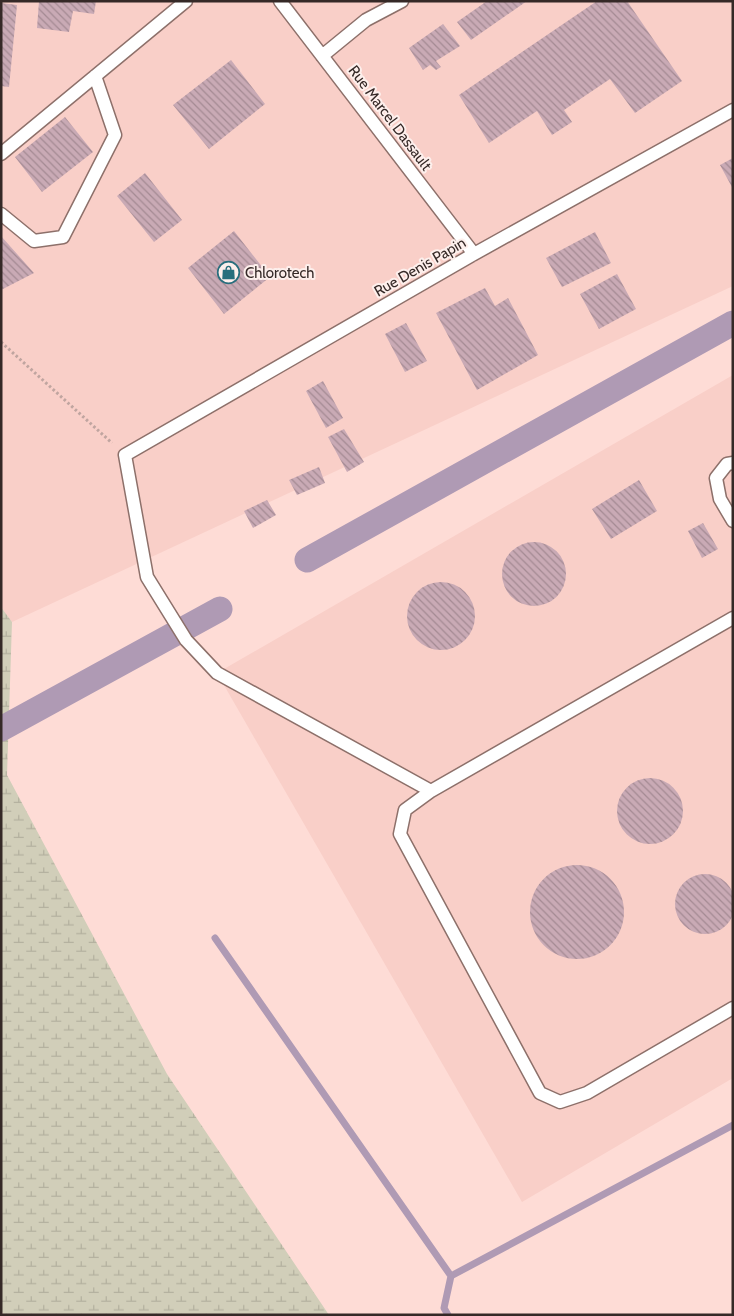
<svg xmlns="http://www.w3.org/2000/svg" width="734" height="1316" font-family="Cabin,sans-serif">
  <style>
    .built { fill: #f9cfc8 }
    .wetland { fill: url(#wetland-marsh) }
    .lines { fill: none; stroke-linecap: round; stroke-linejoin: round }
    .stream { stroke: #af9ab4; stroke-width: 7 }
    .canal { stroke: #af9ab4; stroke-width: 25 }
    .building { fill: url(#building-back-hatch) }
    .service-casing { stroke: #8d706a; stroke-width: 15 }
    .path { stroke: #c0a5a0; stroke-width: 3; stroke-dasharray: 2.5 2.5; stroke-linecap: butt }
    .service { stroke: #fff; stroke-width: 12 }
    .labels { text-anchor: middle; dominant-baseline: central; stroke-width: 4; stroke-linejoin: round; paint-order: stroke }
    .street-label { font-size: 15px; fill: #352927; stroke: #fdefec }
    .poi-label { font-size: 15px; fill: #352927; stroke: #fdefec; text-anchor: start }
  </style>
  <defs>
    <pattern id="wetland-marsh" width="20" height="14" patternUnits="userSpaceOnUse" patternTransform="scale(1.25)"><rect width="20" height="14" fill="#d1ceb9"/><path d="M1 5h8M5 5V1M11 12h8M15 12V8" fill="none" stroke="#b4b19f"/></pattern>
    <pattern id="building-back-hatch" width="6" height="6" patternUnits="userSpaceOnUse" patternTransform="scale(1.25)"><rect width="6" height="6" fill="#c9aab5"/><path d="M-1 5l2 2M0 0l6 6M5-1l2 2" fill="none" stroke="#a48a93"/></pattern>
  </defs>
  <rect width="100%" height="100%" fill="#fedcd6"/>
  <path class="built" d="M1 1H733V286L12 622 1 607Z
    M733 375V1078L522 1202 217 673Z"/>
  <path class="wetland" d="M1 607 12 622 7 775 167 1074 329 1315H4L1 1310Z"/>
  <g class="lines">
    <path class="stream" d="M215 938 451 1276 444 1308 448 1315
      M451 1276 733 1125"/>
    <path class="canal" d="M307 560 733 323
      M1 729 220 609"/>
  </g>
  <path class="building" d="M39 1H96L94 14 73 11 69 32 37 28Z
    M487 1H527L471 40 457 22Z
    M597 1H627L682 81 635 113 610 79 564 110 572 122 552 135 537 111 489 143 459 95Z
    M1 3 17 5 9 87 1 86Z
    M443 24 460 46 436 61 441 67 436 70 430 65 423 70 409 48Z
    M231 60 265 104 209 149 173 105Z
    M65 117 93 152 42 192 15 157Z
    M733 158V189L720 165Z
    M145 173 182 220 154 242 117 196Z
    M234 231 270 277 224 314 188 268Z
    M595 232 611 263 562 287 546 258Z
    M1 236 34 273 1 290Z
    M617 274 636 309 599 329 580 294Z
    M485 288 495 306 508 298 538 355 477 390 436 313Z
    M406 323 427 361 405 372 385 334Z
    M323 381 343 418 326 428 306 391Z
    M344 429 364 462 347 472 328 437Z
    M319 467 325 483 297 495 289 480Z
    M639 480 657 511 611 539 592 509Z
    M267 500 276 515 253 528 244 511Z
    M703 523 718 549 702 558 688 531Z
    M502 574a32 32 0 1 1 64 0a32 32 0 1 1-64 0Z
    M407 616a34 34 0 1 1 68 0a34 34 0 1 1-68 0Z
    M617 811a33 33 0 1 1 66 0a33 33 0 1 1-66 0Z
    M530 912a47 47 0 1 1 94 0a47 47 0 1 1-94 0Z
    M675 904a30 30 0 1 1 60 0a30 30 0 1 1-60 0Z"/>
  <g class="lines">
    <defs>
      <path id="service" d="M280 1 474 254
        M322 56 366 20 402 1
        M733 110 474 254 125 455 147 577 186 640 217 673 431 791 405 810 400 834 540 1093 560 1102 587 1093 733 1008
        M1 154 186 1
        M1 214 34 241 63 237 115 135 95 76
        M733 463 727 464 716 478 720 499 733 521
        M431 791 733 618"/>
    </defs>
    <use href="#service" class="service-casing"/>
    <path class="path" d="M1 342 112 443"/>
    <use href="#service" class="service"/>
  </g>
  <defs>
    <symbol id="shop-ring" viewBox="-11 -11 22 22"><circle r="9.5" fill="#fdefec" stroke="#286e7d" stroke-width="1.5"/><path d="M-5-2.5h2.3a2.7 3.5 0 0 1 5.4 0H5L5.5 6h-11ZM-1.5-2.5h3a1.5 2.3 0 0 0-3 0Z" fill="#286e7d"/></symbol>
  </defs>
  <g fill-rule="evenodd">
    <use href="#shop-ring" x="216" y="260" width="25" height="25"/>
  </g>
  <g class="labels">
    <g class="street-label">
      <text transform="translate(390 118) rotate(53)">Rue Marcel Dassault</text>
      <text transform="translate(420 267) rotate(-30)">Rue Denis Papin</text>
    </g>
    <g class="poi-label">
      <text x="245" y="273">Chlorotech</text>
    </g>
  </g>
  <rect width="734" height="1316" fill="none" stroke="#352927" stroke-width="5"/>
</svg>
